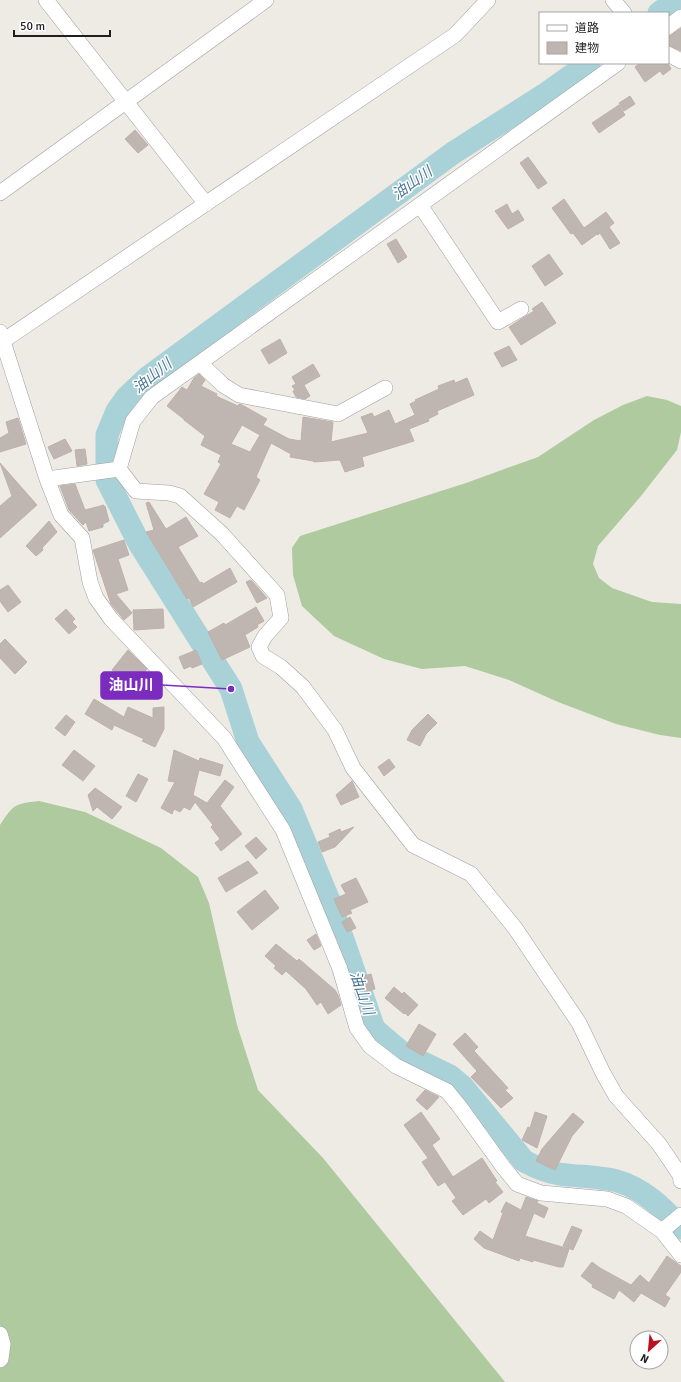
<svg xmlns="http://www.w3.org/2000/svg" width="681" height="1382" font-family="Signika,'Noto Sans JP',sans-serif">
  <style>
    .forest { fill: #afca9e }
    .lines { fill: none; stroke-linecap: round; stroke-linejoin: round }
    .river { stroke: #a9d2d8; stroke-width: 23 }
    .building { fill: #bfb6b2; stroke: #bfb1a9; fill-rule: evenodd }
    .street-casing { stroke: #9f9f9f; stroke-width: 16 }
    .street { stroke: #fff; stroke-width: 15 }
    .labels { text-anchor: middle; dominant-baseline: central; stroke-width: 3; stroke-linejoin: round; paint-order: stroke }
    .water-label { font-size: 15px; font-style: italic; fill: #4c7897; stroke: #fff }
    .leader { fill: none; stroke: #7b2cbf; stroke-width: 1.5 }
    .callout-dot { fill: #7b2cbf; stroke: #fff; stroke-width: 1.5 }
    .callout { fill: #7b2cbf; stroke: #7b2cbf; stroke-width: 1.5 }
    .callout-label { font-size: 15px; text-anchor: middle; font-weight: bold; fill: #fff }
  </style>
  <rect width="100%" height="100%" fill="#eeebe5"/>
  <path class="forest" d="M647 396 667 400 681 406V432L677 450 641 496 598 546 593 564 599 578 612 588 652 602 681 604V738L660 735 616 724 558 702 509 680 465 666 422 669 384 659 334 636 302 606 293 575 292 548 300 536 466 483 538 457 594 420 623 405Z
    M39 801 85 812 161 848 198 877 209 903 237 1025 258 1090 323 1158 505 1382H0V825C14 804 14 804 39 801Z"/>
  <g class="lines">
    <path class="river" d="M659 13 677 0
      M589 63 544 95 453 153 147 378 127 397 117 411 107 435V480L139 543 231 689 248 742 291 809 332 908 374 1029 401 1052 450 1076 463 1087 524 1161C535 1167 546 1172 559 1174 578 1177 598 1176 617 1181 643 1188 664 1209 681 1228"/>
  </g>
  <path class="building" d="M681 28V51L668 45V37Z
    M640 63H666L669 65 671 69 663 75 660 71 645 82 635 67Z
    M630 96 635 104 624 111 619 103Z
    M619 105 625 115 599 133 592 123Z
    M135 130 148 145 138 153 125 139Z
    M528 157 547 183 538 189 520 163Z
    M564 199 584 228 606 212 614 223 609 227 620 243 610 249 600 233 598 235 597 234 582 245 573 233 571 234 552 208Z
    M507 204 512 214 518 210 524 220 508 229 495 211Z
    M396 239 407 257 398 263 387 244Z
    M549 254 563 274 545 286 532 266Z
    M542 302 556 323 521 345 509 327 534 311 532 309Z
    M280 339 287 353 269 364 261 350Z
    M509 346 517 360 502 367 494 353Z
    M313 364 320 376 304 385 310 396 305 399 296 397 293 391 295 390 292 386 296 384 292 377Z
    M199 374 205 380 201 386 217 394 216 396 238 406 239 404 242 405 267 419 263 425 289 439 301 441 303 417 333 422 331 442 368 433 361 417 372 413 374 417 389 410 395 424 415 415 410 404 416 401 415 400 439 389 438 386 454 380 455 383 467 378 474 395 437 411 438 414 428 419 429 421 409 429 414 441 362 457 364 466 345 472 340 460 314 462 313 461 290 457 291 454 271 443 256 477 260 480 244 510 237 506 230 518 215 510 219 502 204 494 221 464 218 462 221 455 201 445 205 436 184 420V419L167 406 182 387 187 390 194 378ZM242 425 260 435 250 452 231 444Z
    M18 418 26 444 0 452V438L9 433 6 422Z
    M65 439 72 451 54 459 48 447Z
    M85 449 87 464 77 466 75 450Z
    M0 463 37 505 0 538V506L12 496Z
    M75 484 85 510 104 505 101 508 105 506 109 521 103 524V527L89 531 86 522 83 525 69 510 60 486Z
    M149 502 166 529 186 517 198 536 178 547 200 583 202 582 203 584 230 568 237 582 193 607 189 598 187 599 146 532 154 530 146 503Z
    M49 521 57 532 42 548 43 550 36 556 26 546Z
    M124 540 129 555 118 559 128 590 116 594 132 613 124 620 111 604 93 550Z
    M251 580 267 598 257 603 246 582Z
    M8 585 21 602 8 612 0 601V590Z
    M256 607 264 621 257 625 258 627 245 635 250 647 222 660 208 632 224 623 225 625Z
    M66 609 75 619 72 622 77 627 69 634 55 619Z
    M163 609 164 628 134 630 133 610Z
    M5 639 27 662 15 674 0 658V644Z
    M128 650 147 669 142 676 138 673 130 683 112 670Z
    M196 650 202 664 192 668 191 666 184 669 179 657Z
    M94 699 124 717 128 707 153 718V708L164 707V729L155 747 142 741 144 739 114 725 112 730 85 714Z
    M428 714 437 723 426 734 420 746 407 740 412 730Z
    M66 715 75 722 65 736 55 728Z
    M74 750 95 766 83 781 62 765Z
    M174 750 199 761 200 758 223 765 220 776 199 770 193 795 207 803 225 780 234 787 220 806 242 834 221 851 215 843 220 839 211 827 213 825 195 802 190 810 184 807 180 812 174 809 172 814 161 808 175 782 168 781Z
    M389 759 395 767 384 776 378 767Z
    M138 774 148 779 136 802 126 796Z
    M352 781 359 797 341 805 336 795Z
    M95 788 122 807 112 819 97 807 93 811 88 795Z
    M354 827 335 847 322 852 318 842 330 837 329 834 340 829 341 832Z
    M256 837 267 849 256 859 245 846Z
    M248 861 258 873 226 892 218 878Z
    M356 878 368 902 350 910 352 913 342 917 334 899 346 894 341 885Z
    M265 890 279 908 252 930 237 912Z
    M350 917 356 928 347 932 342 922Z
    M316 934 321 946 314 950 307 940Z
    M276 944 297 961 299 959 335 990 338 995 341 1005 328 1014 321 1002 317 1005 306 989 286 971 282 975 274 968 276 966 265 956Z
    M371 974 375 989 365 992 360 977Z
    M394 987 402 994 404 992 418 1005 408 1016 405 1013 404 1014 385 998Z
    M419 1024 436 1034 423 1056 406 1046Z
    M465 1033 478 1047 474 1051 508 1088 505 1090 513 1098 501 1108 471 1077 477 1071 453 1044Z
    M425 1090 439 1097 427 1110 416 1100Z
    M421 1112 440 1139 432 1145 453 1177 438 1186 422 1162 428 1158 404 1125Z
    M535 1112 547 1116 537 1148 522 1140 528 1127 530 1128Z
    M573 1113 584 1122 572 1136 555 1170 536 1161 542 1149Z
    M482 1158 497 1181 495 1182 503 1192 489 1203 486 1199 463 1215 452 1201 456 1198 445 1182Z
    M526 1197 538 1201 537 1203 548 1208 544 1218 534 1213 525 1236 569 1249 563 1267H559L533 1260V1262L520 1258 519 1261 484 1248 474 1239 480 1231 493 1240 503 1213 501 1212 506 1202 521 1210Z
    M572 1226 582 1230 573 1250 563 1246Z
    M667 1256 681 1266V1272L665 1295 670 1298 665 1307 641 1293 634 1302 619 1290 614 1299 592 1287 593 1285 581 1276 592 1262 600 1268 631 1285 640 1275 649 1283Z"/>
  <g class="lines">
    <defs>
      <path id="street" d="M46 0 206 204
        M613 0 624 13
        M668 27 681 17
        M668 54 681 61
        M0 193 266 0
        M420 205 498 322 521 309
        M0 332 47 479 61 515 82 538 90 582 96 598 111 619 224 738 283 830 340 969 357 1028 370 1046 396 1066 447 1091 460 1107 504 1168 517 1184 541 1193 607 1199 626 1206 662 1231 681 1255
        M0 343 455 35 488 0
        M200 363 223 385 239 395 338 414 385 388
        M119 469 136 491 169 493 180 496 222 534 277 595 281 618 265 636 259 647 263 656 281 667 303 687 335 730 353 768 413 845 471 874 515 928 579 1023 603 1073 616 1096 659 1144 680 1175 681 1181
        M119 469 133 421 152 397 618 63
        M47 479 119 469
        M662 1231 681 1215
        M0 1334 3 1344 1 1359 0 1360"/>
    </defs>
    <use href="#street" class="street-casing"/>
    <use href="#street" class="street"/>
  </g>
  <g class="labels">
    <g class="water-label">
      <text transform="translate(412 183) rotate(-36)">油山川</text>
      <text transform="translate(152 376) rotate(-39)">油山川</text>
      <text transform="translate(362 993) rotate(71)">油山川</text>
    </g>
  </g>
  <path class="leader" d="M231 689L162 685"/>
  <circle class="callout-dot" cx="231" cy="689" r="4"/>
  <rect class="callout" x="101" y="672" width="61" height="27" rx="4"/>
  <g class="callout-label">
    <text x="131" y="690">油山川</text>
  </g>
  <rect x="539" y="12" width="130" height="52" fill="#ffffff" stroke="#a5a5a5"/>
  <rect x="547" y="25" width="20" height="6" fill="#ffffff" stroke="#a5a5a5"/>
  <text x="575" y="32" font-size="12" fill="#1e1e1e">道路</text>
  <rect x="547" y="42" width="20" height="12" fill="#bfb6b2" stroke="#a5a5a5"/>
  <text x="575" y="52" font-size="12" fill="#1e1e1e">建物</text>
  <g transform="translate(649 1350) rotate(207)"><circle r="19" fill="#ffffff" stroke="#a5a5a5"/>
  <path d="M0-3L7 15L0 10L-7 15Z" fill="#bc1121"/>
  <text y="-6" font-size="11" font-weight="bold" text-anchor="middle" fill="#1e1e1e">N</text>
  </g>
  <path d="M14 30v6h96v-6" fill="none" stroke="#1e1e1e" stroke-width="2"/>
  <text x="20" y="30" font-size="12" fill="#1e1e1e" stroke="#ffffff" stroke-width="3" paint-order="stroke">50 m</text>
</svg>
